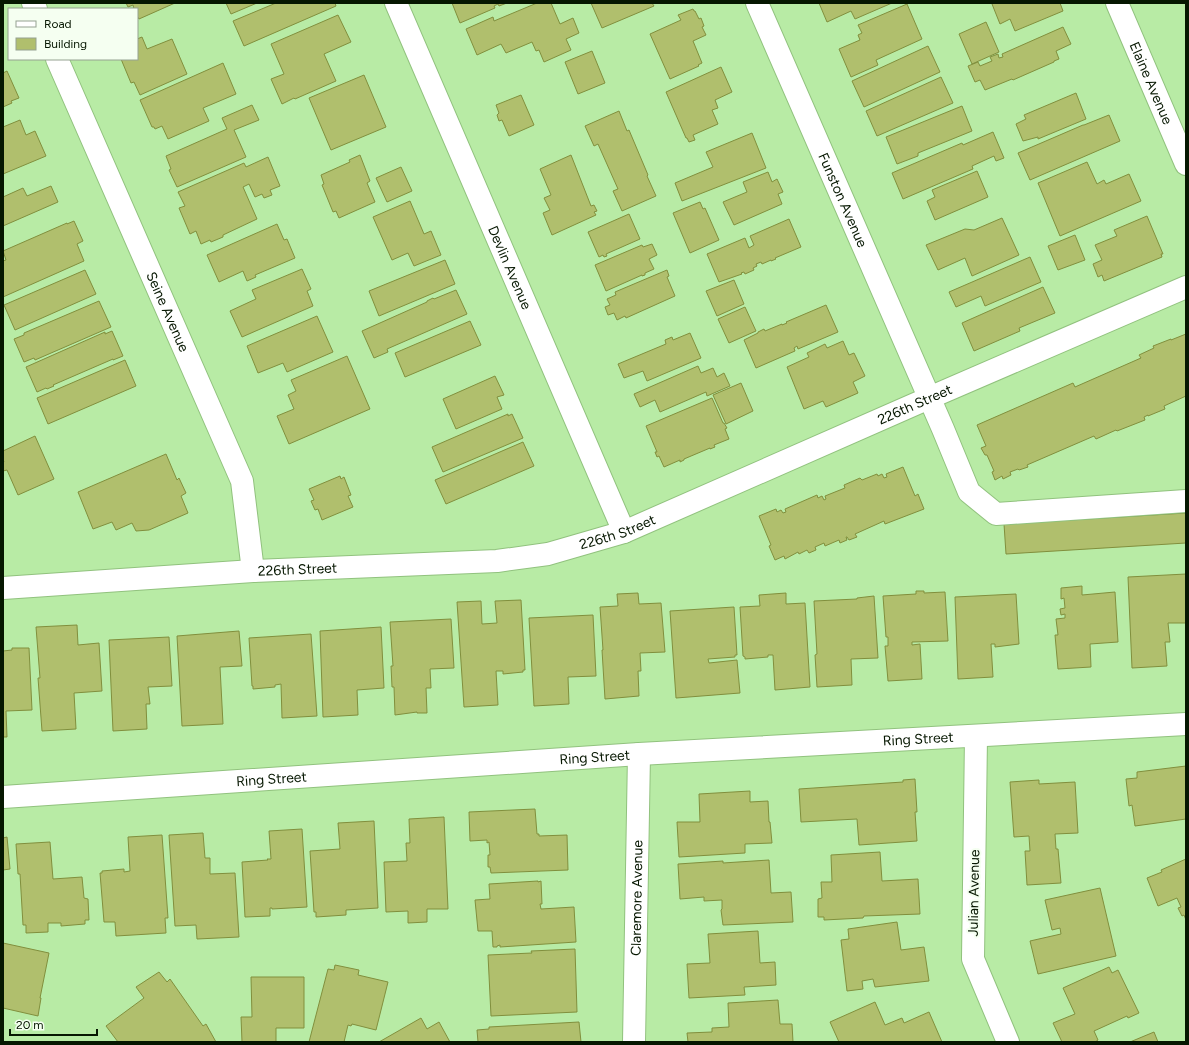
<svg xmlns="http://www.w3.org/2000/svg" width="1189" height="1045" font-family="Figtree,sans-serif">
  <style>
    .building { fill: #b0bf6d; stroke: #818f3d }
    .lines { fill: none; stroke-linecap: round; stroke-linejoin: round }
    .minor-casing { stroke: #91c27e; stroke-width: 24 }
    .minor { stroke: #fff; stroke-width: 22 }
    .labels { text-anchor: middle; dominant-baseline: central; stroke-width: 4; stroke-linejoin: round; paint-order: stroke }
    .street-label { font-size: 14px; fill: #061701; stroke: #f5fff1 }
  </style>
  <rect width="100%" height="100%" fill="#b8eba5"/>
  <path class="building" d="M126 3H175L139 19 137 16V9H134L133 5 128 7Z
    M226 3H257L231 14Z
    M276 3H335L336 6 244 46 233 21Z
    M452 3H507L499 6 498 4 494 6 495 8 460 23Z
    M537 3H551L560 24 573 18 579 33 566 39 571 50 544 62 539 50 536 51 532 42 506 53 501 44 477 55 466 29 493 17 494 21Z
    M591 3H652L654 6 602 28Z
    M819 3H892L855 19 851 11 827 22Z
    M995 3H1060L1063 11 1015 31 1010 19 1000 24 992 4Z
    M907 4 922 39 876 60 878 65 851 77 839 49 860 40 858 35 862 33 858 25Z
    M693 9 694 11H695L699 19 701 18 704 26 702 27 706 35 693 41 702 63 698 65 699 66 670 79 650 34 681 20 678 15Z
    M338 15 351 42 324 54 336 81 295 99 294 98 282 104 271 79 284 74 271 44Z
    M986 22 999 52 972 64 959 34Z
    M1063 27 1071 44 1056 51 1059 59 1054 61V62L1013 80 1012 79 985 90 980 80 975 82 968 66 978 62 980 66 992 61 990 57 998 54 999 58 1003 57 1002 54Z
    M142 37 147 49 172 39 187 74 140 95 134 82 131 83 121 59H137V39Z
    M928 46 940 72 864 107 852 81Z
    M592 51 605 83 578 94 565 62Z
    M223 63 236 94 203 108 209 121 168 139 162 126 155 129 154 127H152L140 100Z
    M721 67 732 92 715 100 718 108 712 110 718 124 693 135 695 140 689 142 687 138H686L666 92Z
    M7 71 19 98 11 101 12 103 3 107V73Z
    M364 75 386 127 331 150 309 98Z
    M941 77 953 103 877 136 866 111Z
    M1076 93 1086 119 1038 139V137L1023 141 1016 124 1026 119 1024 115Z
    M521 95 534 125 509 136 502 120 499 121 497 115 499 113 496 105Z
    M252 105 259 120 234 130 246 157 177 187 169 170 171 169 166 156 227 129 222 118Z
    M962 106 972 131 918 153V156L897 164 886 137Z
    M619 111 627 131 629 130 648 175 647 176 656 196 622 211 613 191 618 189 598 144 594 146 585 126Z
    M1109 115 1120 141 1030 180 1018 153 1083 125H1084Z
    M20 120 26 135 35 131 46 156 3 174V127Z
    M993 132 1004 158 996 161 994 156 972 166 973 169 903 199 892 173 962 143 963 145Z
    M752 133 766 168 682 201 675 183 713 167 706 152Z
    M360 155 370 181 367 183 375 202 339 218 336 211 333 212 322 185 324 184 321 175 350 162 349 160Z
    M571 155 591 206 594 205 597 211 594 212 596 215 552 235 543 213 550 210 544 198 551 195 540 169Z
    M268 157 280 186 270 190 272 195 264 198 262 194 255 197 249 184 243 187 257 219 223 235V237L211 242 210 240 201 244 196 231 190 234 179 208 185 206 178 192 244 163 246 167Z
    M1087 162 1097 184 1104 180 1106 184 1129 174 1141 201 1060 236 1038 183Z
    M401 167 412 191 387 202 376 178Z
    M977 171 988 197 935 220 927 201 935 197 932 190Z
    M768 172 772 182 777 179 783 192 778 194 782 204 734 225 723 202 747 192 743 182Z
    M51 186 58 202 3 226V197L23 188 27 196Z
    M410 201 424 234 431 231 441 255 414 266 408 253 392 260 373 217Z
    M700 202 703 209 705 208 719 240 690 253 673 213Z
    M629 214 640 239 606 254 607 256 604 257 603 255 599 257 588 232Z
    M1147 216 1163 254H1161L1162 257 1104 281 1102 275 1098 277 1093 264 1102 260 1095 245 1117 236 1114 230Z
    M1002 218 1019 255 972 276 965 258 938 270 926 245 965 229 974 230Z
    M789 219 801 247 775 258 776 259 771 261V260L762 264 761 262 756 264 757 266 753 268 754 270 745 274 744 272 741 273 742 274 719 282 707 254 745 238 749 248 754 245 750 236Z
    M74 221 83 241 77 244 84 261 3 297V261L6 260 3 251 67 223V224Z
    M277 224 284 240 287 239 295 258 255 275 256 277 247 281 243 271 219 282 207 255Z
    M1075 235 1085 260 1058 270 1048 246Z
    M652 244 657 255 649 259 654 269 645 273V275L642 276V275L606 291 595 265 642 245 643 247Z
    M1030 257 1041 282 985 306 981 296 956 307 949 292Z
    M445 260 455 284 379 316 369 291Z
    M302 269 311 289 307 291 313 306 242 337 230 311 256 299 252 290Z
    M85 270 96 294 15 330 4 305Z
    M667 270 669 276 667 277 675 296 626 318 625 316 617 320 614 313 608 315 605 307 610 305 607 299 616 295 615 292Z
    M734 280 744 304 717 316 706 291Z
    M1043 287 1055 313 1019 328 1020 331 974 351 962 323Z
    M456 290 467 314 387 349 388 352 374 358 362 331 427 302V301L433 298 434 299Z
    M99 301 111 327 35 360 34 358 24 362 14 339 24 335V333Z
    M826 305 838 332 798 349 797 346 794 348 795 351 756 368 744 340 758 333V332L764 329 765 331 782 324V325L787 323 786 322Z
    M745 307 756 331 729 343 718 319Z
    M317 316 333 352 287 372 283 363 258 373 247 346Z
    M470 321 481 345 405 377 395 353Z
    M112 331 123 356 113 360V359L53 385 54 386 47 389 46 388 37 392 26 367 105 332V334Z
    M690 333 701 358 647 381 643 371 624 378 618 364 666 344 665 340 672 337 673 340Z
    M1186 334V396L1164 406 1165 409 1148 416V415L1144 417 1145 420 1117 431 1116 430 1096 439 1094 436 1027 465 1028 467 1019 470 1018 469 1010 472 1011 475 1003 479 1002 476 995 480 992 472 994 471 987 455H985L981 448 986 446 977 425 1073 383 1075 387 1141 358 1139 355 1154 348 1153 346 1171 339V340Z
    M843 341 849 355 854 353 865 376 853 382 858 393 826 407 823 401 804 409 787 367 809 357 807 353 825 344 827 348Z
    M347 356 370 409 289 444 277 416 294 409 288 395 296 391 291 380Z
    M125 360 136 386 48 424 37 398Z
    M698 366 701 373 713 368 717 377 724 373 730 386 707 396 706 392 660 412 655 400 640 407 634 394Z
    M495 376 504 395 497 397 502 409 456 429 443 399Z
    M741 383 753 411 726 424 713 395Z
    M712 398 723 423H724L727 428 725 429 729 439 714 445 715 447 710 449V448L684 459V460L680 462V460L664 467 659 456 657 457 655 452H657L646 426Z
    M508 414V416L512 414 523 438 443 472 432 447Z
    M35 436 54 479 18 495 7 470 3 471V463L4 462 3 459V451Z
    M523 442 534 466 446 504 435 480Z
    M166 454 177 480 179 478 186 493 181 496 188 513 149 530 136 531 132 523 116 530 112 522 93 529 78 492Z
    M903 467 915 496 918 494 924 509 885 524 884 521 855 534 857 537 849 540 847 537H846L847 540 840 543 839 540 825 546 824 543 815 547 816 550 809 553 807 550 799 554 798 552 785 559 784 556 775 560 769 546 771 545 759 516 776 509 777 512 781 510 783 513 786 512 785 509 817 495 818 498 822 496 824 500 826 499 825 496 845 488 844 485 860 478 862 480 877 474 878 476 882 474 884 478 887 477 886 474Z
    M340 476 341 479 344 477 351 495 348 496 353 507 322 520 318 509 315 510 311 501 314 500 309 489Z
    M1186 513V543L1006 554 1004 524Z
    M1186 574V623H1168L1170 642H1165L1167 666 1132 668 1128 577Z
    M1082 586V595L1115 592 1118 642 1090 644 1091 667 1058 669 1055 635H1058L1056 619 1065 618V614L1061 615 1060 609 1065 608 1064 598 1061 599V588Z
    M916 591H924V593L945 592 948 641 912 642V645L920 644 922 679 888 681 885 646H888V637H886L883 596 916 594Z
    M638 593 639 604 661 603 665 652 640 653 641 671H638L639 696 605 699 602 650H603L600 607 618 606 617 594Z
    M786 593V604L805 603 810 687 775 690 773 655H768V657L745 659V657L743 656 740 607 760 606 759 595Z
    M1016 594 1019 644 995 647V644H991L993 677 958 679 955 597Z
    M874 596 878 658 851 659 852 685 817 687 815 655 817 654 814 601 857 599V598Z
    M521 600 525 670H523V672L503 674V671H496L498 705 464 707 457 602 481 601 482 624 497 623 495 601Z
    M734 607 737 655H735V657L708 659 709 663 737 660 740 693 676 698 670 611Z
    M593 615 596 676 568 677 569 704 534 706 529 618Z
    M451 619 454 668 430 669 431 688H426L427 713H417V712L395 715 394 687H392L391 666H393L390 622Z
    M77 625 78 645 99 643 102 691 74 693 76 729 42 731 38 678H40L36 627Z
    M381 627 384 688 357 690 358 715 323 717 320 631Z
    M239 631 242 666 220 667 223 724 182 726 177 636Z
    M311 634 317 716 282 718 281 684 275 685V687L253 689V686H252L249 638Z
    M169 637 172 686 148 687 150 704H146L147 729 113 731 109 640Z
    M12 648H29L32 710 6 711 7 737H3V651L12 650Z
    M1186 766V819L1135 826 1132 805 1129 806 1126 779 1137 778V772Z
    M915 779 917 812H915L917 841 859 845 857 819 801 822 799 789 903 782V780Z
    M1039 780V784L1075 782 1078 833 1055 834 1056 849H1058L1061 883 1027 885 1025 851H1030L1029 836 1014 837 1010 782Z
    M750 791V802L768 801 769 822H770L772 843 745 844V853L679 857 677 822H700L699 794Z
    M535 809 537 834H539V836L567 835 568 870 491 873 490 867H488V855H490L489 842 487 843V840L470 841 469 812Z
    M444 817 448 909H427V922L408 923V911L386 912 384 862 407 861 406 843H410L409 819Z
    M374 821 378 908 346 910V915L316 917V912H314L310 851 340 849 338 823Z
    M302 829 307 907 272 909V908H270V916L245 917 242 862 268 860 267 859H271L269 831Z
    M203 833 205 858H210V874L235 873 239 937 197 939 196 925 175 926 169 835Z
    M162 835 168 918H165L166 933 116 936 115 922H104L100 873H102V871L124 869V872L130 871 128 837Z
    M7 837 10 869 3 870V838Z
    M50 842 53 879 82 877 84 898 88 899 89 920H85V924L61 926V923H48V932L26 933V925H23L20 874H18L16 844Z
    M880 852 882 881 918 879 920 914 864 916 863 918 824 920V917H818V899L822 898 821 882H832L831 855Z
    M1186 859V920L1184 915 1182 916 1178 908 1181 907 1177 898 1158 906 1147 878 1162 872 1161 870Z
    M769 860 771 893 791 892 793 922 723 925 721 910 722 909V900L704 901V897L680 899 678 864 723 861V863Z
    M538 881V882L541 881 542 904H540L541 909 574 907 576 942 500 947V945L497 946V947H493L492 931H478L475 900 490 899 489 884Z
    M1100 888 1116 956 1038 974 1030 941 1061 934 1060 928 1052 930 1045 900Z
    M897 922 901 950 924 947 929 981 875 987 873 979 862 981 863 989 847 991 841 940 849 939 848 929Z
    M758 931 760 963 775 962 776 985 744 987 745 995 689 998 687 964 710 963 708 934Z
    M3 943 49 953 40 998H41L38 1016 3 1008Z
    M575 949 577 1012 491 1016 488 955 532 953 531 951Z
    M335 965 359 970 358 975 388 982 376 1030 352 1024 351 1026 348 1025 344 1042H309L328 969 334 970Z
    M1109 967 1112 973 1118 970 1139 1013 1128 1018 1127 1016 1094 1031 1098 1040 1095 1042H1062L1053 1023 1075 1014 1063 988Z
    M159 972 167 982 170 979 203 1026 206 1024 216 1042H118L106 1026 144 998 136 987Z
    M251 977H304V1028H276V1042H242L241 1017H252Z
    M778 1000 780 1024H792L793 1042H688L687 1033 712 1032V1028L729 1027 728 1003Z
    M875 1002 885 1025 902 1018 904 1023 929 1012 942 1042H839L830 1022Z
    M421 1018 427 1029 439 1022 450 1042H379Z
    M579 1022 581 1042H478L477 1030 489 1029V1027Z
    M1154 1032 1158 1042H1130Z"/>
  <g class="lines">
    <defs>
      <g id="minor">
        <path d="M33 3 36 9"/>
        <path id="s1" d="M396 3 624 532"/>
        <path id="s2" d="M757 3 943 429 969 492 996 514 1186 501"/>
        <path id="s3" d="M1117 3 1186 164"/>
        <path id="s4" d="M57 59 242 481 253 571"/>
        <path id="s5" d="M3 588 253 571 497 561 548 554 624 532 929 398 1186 287"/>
        <path d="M976 737 973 959 1008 1042"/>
        <path id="s6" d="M3 797 639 754 1186 724"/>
        <path id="s7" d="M634 1042 639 754"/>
      </g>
    </defs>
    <use href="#minor" class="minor-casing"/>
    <use href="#minor" class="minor"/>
  </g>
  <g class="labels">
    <g class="street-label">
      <text stroke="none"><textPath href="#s3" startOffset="87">Elaine Avenue</textPath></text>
      <text stroke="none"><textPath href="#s2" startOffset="215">Funston Avenue</textPath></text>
      <text stroke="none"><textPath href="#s1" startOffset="288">Devlin Avenue</textPath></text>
      <text stroke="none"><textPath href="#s4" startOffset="276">Seine Avenue</textPath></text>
      <text stroke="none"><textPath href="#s5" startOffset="943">226th Street</textPath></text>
      <text stroke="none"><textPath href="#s5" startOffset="619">226th Street</textPath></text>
      <text stroke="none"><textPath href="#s5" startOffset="295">226th Street</textPath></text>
      <text stroke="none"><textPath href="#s6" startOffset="917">Ring Street</textPath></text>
      <text stroke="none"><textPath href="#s6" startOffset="593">Ring Street</textPath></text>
      <text stroke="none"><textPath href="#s6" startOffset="269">Ring Street</textPath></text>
      <text transform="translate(974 893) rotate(-89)">Julian Avenue</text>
      <text stroke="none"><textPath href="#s7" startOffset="144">Claremore Avenue</textPath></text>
    </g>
  </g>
  <rect width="1189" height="1045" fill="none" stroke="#061701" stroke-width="8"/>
  <rect x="8" y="8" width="130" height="52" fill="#f5fff1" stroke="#95a291"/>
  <rect x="16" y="21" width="20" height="6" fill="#ffffff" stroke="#95a291"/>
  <text x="44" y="28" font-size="12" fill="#061701">Road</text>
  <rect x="16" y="38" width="20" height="12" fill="#b0bf6d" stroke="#95a291"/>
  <text x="44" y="48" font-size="12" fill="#061701">Building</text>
  <path d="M10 1029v6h87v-6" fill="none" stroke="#061701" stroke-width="2"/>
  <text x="16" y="1029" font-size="12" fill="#061701" stroke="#f5fff1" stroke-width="3" paint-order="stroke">20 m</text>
</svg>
